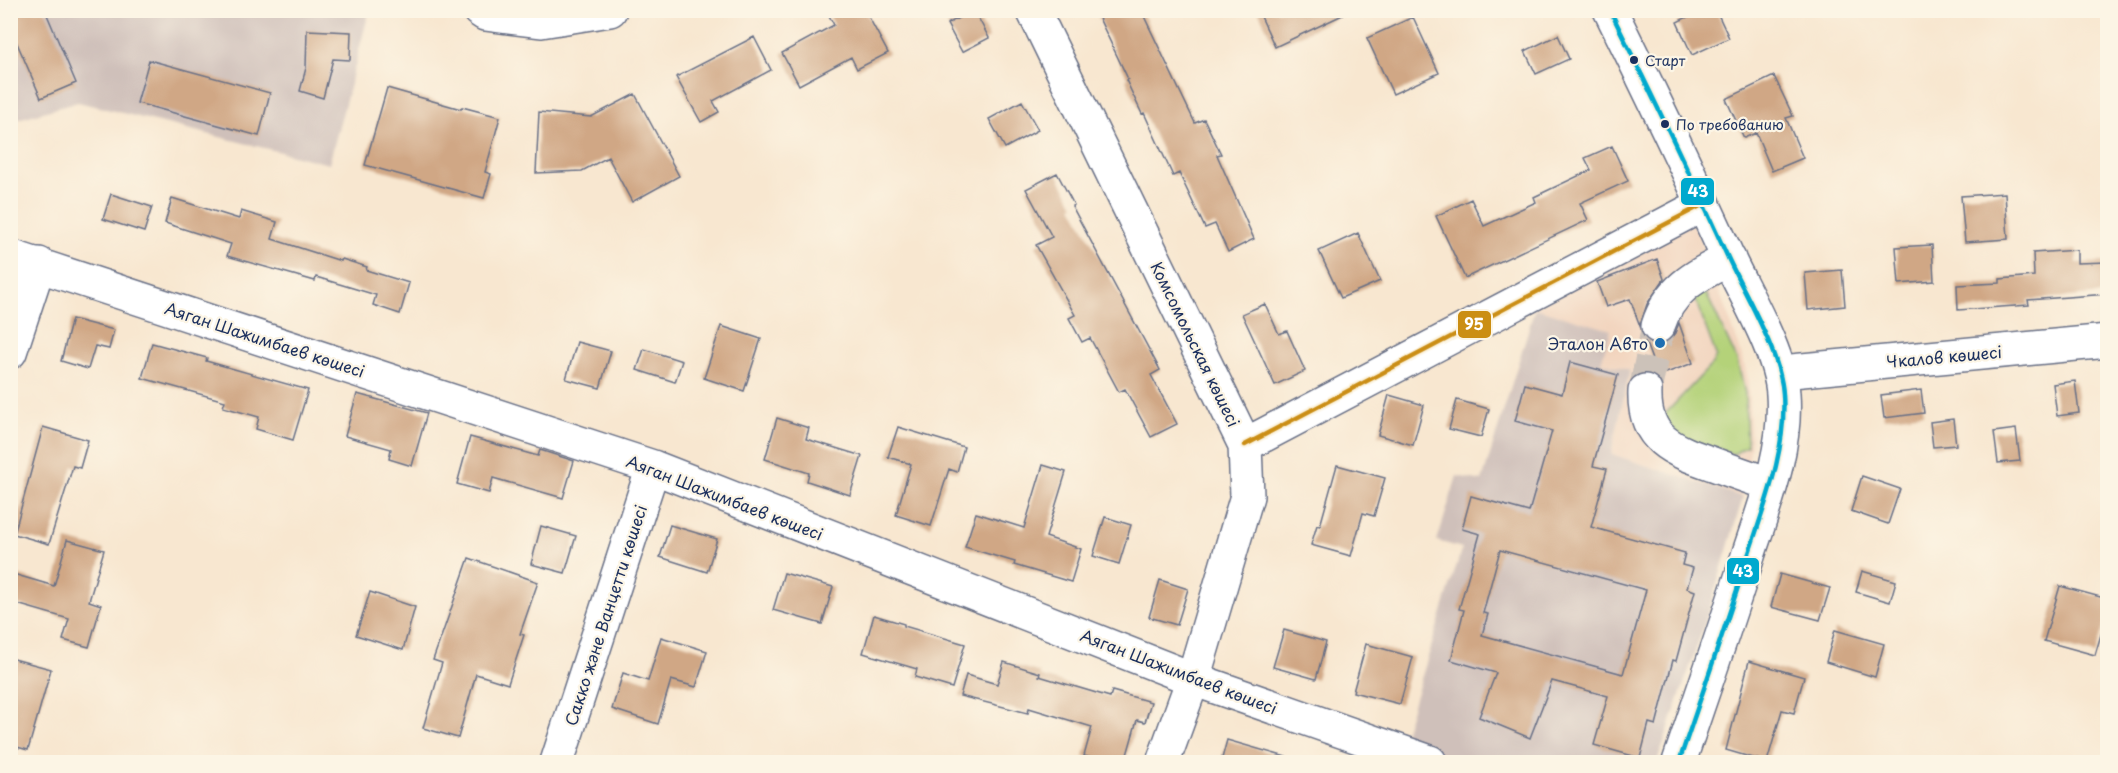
<svg xmlns="http://www.w3.org/2000/svg" width="2118" height="773" font-family="'Playpen Sans',sans-serif">
  <style>
    .built { fill: #f2d4be }
    .industrial { fill: #cfc0ba }
    .green { fill: #b4d279; stroke: #68806c; stroke-width: 1.5 }
    .building { fill: #d0a785; fill-rule: evenodd }
    .lines { fill: none; stroke-linecap: round; stroke-linejoin: round }
    .minor-tunnel { stroke: #ccc2b9; stroke-width: 33; stroke-dasharray: 33 16; stroke-linecap: butt }
    .minor-casing { stroke: #686f86; stroke-width: 36 }
    .minor { stroke: #fff; stroke-width: 33 }
    .bus-1-casing { stroke: #fcf5e5; stroke-width: 9 }
    .bus-2-casing { stroke: #fcf5e5; stroke-width: 9 }
    .bus-1 { stroke: #00a9ce; stroke-width: 4.5 }
    .bus-2 { stroke: #cb8e13; stroke-width: 4.5 }
    .bus-dot { fill: #1b2f5e; stroke: #fcf5e5; stroke-width: 2 }
    .poi-dot { fill: #1f6fb2; stroke: #fcf5e5; stroke-width: 2 }
    .labels { text-anchor: middle; dominant-baseline: central; stroke-width: 4.5; stroke-linejoin: round; paint-order: stroke }
    .bus-label { font-size: 14px; fill: #1b2f5e; stroke: #fcf5e5; text-anchor: start }
    .street-label { font-size: 16px; fill: #1b2f5e; stroke: #fcf5e5 }
    .poi-label { font-size: 16px; fill: #1b2f5e; stroke: #fcf5e5; text-anchor: end }
    .line-badge { stroke: #fcf5e5; stroke-width: 2 }
    .badge-label { font-size: 16px; text-anchor: middle; font-weight: bold; fill: #fff }
  </style>
  <rect width="100%" height="100%" fill="#fcf5e5"/>
  <filter id="ink" filterUnits="userSpaceOnUse"><feTurbulence type="fractalNoise" baseFrequency=".0167" numOctaves="2"/><feDisplacementMap in="SourceGraphic" scale="12" xChannelSelector="R" yChannelSelector="G"/><feConvolveMatrix kernelMatrix="1 2 1 2 8 2 1 2 1" color-interpolation-filters="sRGB"/></filter>
  <filter id="wash" filterUnits="userSpaceOnUse"><feTurbulence type="fractalNoise" baseFrequency=".008" numOctaves="4" result="noise"/><feDisplacementMap in="SourceGraphic" scale="24" xChannelSelector="R" yChannelSelector="G"/><feGaussianBlur stdDeviation="1.35" result="paint"/><feColorMatrix in="noise" values="0 0 0 0 0 0 0 0 0 0 0 0 0 0 0 0 0 1.4 0 .05"/><feComposite in="paint" operator="in"/></filter>
  <g filter="url(#wash)">
    <rect width="100%" height="100%" fill="#f8e7d0"/>
    <path class="built" d="M1694 223 1737 340 1748 378 1751 444 1743 497 1611 454 1630 371 1601 362 1535 308Z"/>
    <path class="industrial" d="M11 11H371L369 12 329 164 78 102 11 121Z
      M1535 308 1611 330 1601 362 1630 370 1611 454 1743 497 1708 614 1657 762H1466L1402 740 1462 548 1437 541 1457 476 1482 481Z"/>
    <path class="green" d="M1699 290 1705 291 1737 360 1745 393 1747 446 1734 454 1682 442 1664 418 1666 413 1713 363 1716 355 1695 299Z"/>
    <g id="blocks">
      <path class="building" d="M10 10H45L76 83 41 98 10 27Z
        M826 10H865L888 53 857 69 851 57 799 85 782 53 834 25Z
        M974 10 989 38 962 52 947 24Z
        M1109 10H1141L1195 123 1204 119 1221 154 1217 155 1254 239 1228 252 1215 224 1205 228 1179 173 1173 176 1144 113 1142 114 1126 80 1128 79 1098 16Z
        M1258 10H1353L1275 47Z
        M1702 10H1716L1729 38 1692 55 1677 22Z
        M1413 17 1439 73 1393 94 1367 38Z
        M307 30 351 32 350 60 333 59 323 98 300 91 306 68Z
        M1558 35 1569 59 1536 74 1525 51Z
        M754 37 771 70 713 101 719 112 701 122 676 77Z
        M149 60 270 93 259 136 137 103Z
        M1774 76 1793 116 1786 118 1803 158 1772 171 1756 133 1744 138 1726 99Z
        M387 88 461 109 462 107 500 117 485 172 491 174 484 198 365 165Z
        M635 94 679 176 632 202 608 157 582 171 536 173 539 112 591 117Z
        M1022 101 1038 130 1005 148 989 119Z
        M1612 146 1628 181 1580 203 1588 220 1465 278 1436 216 1471 199 1484 226 1536 202 1534 197 1591 170 1585 158Z
        M1057 173 1074 205 1072 206 1160 370 1151 375 1177 424 1151 437 1125 389 1119 392 1090 338 1082 342 1069 318 1075 315 1036 245 1052 237 1026 189Z
        M2005 193 2008 239 1965 242 1961 196Z
        M111 194 152 207 144 232 103 219Z
        M172 198 239 219 241 211 277 222 272 239 341 261 342 259 367 267 366 270 409 283 400 314 373 305 376 295 316 277 315 281 227 256 231 244 165 223Z
        M1358 233 1380 281 1341 298 1319 251Z
        M1932 245 1934 281 1899 284 1896 247Z
        M2077 250V263L2108 262V294L2028 300 2029 305 1958 310 1957 285 2000 283V279L2034 276 2033 253Z
        M1657 259 1664 279 1647 304 1640 326 1630 299 1606 307 1597 282Z
        M1842 270 1845 306 1808 310 1805 273Z
        M1265 304 1279 334 1287 331 1305 371 1275 385 1242 314Z
        M72 319 114 330 109 349 95 346 88 369 61 361Z
        M1679 323 1693 363 1658 376 1644 338 1652 344 1660 345 1669 341 1675 333Z
        M721 326 761 339 744 391 704 378Z
        M577 342 611 351 600 388 566 379Z
        M152 343 207 358 206 361 308 390 293 440 256 429 259 417 223 407 225 401 142 378Z
        M644 349 682 361 675 382 637 370Z
        M1570 362 1618 375 1593 466 1607 469 1591 527 1685 553 1682 565 1693 568 1687 588 1695 591 1676 661 1673 660 1656 725 1649 723 1640 758 1594 745 1608 696 1552 681 1530 738 1479 717 1496 673 1451 660 1464 610 1459 609 1480 534 1462 529 1471 496 1529 512 1552 431 1515 421 1525 384 1562 394ZM1500 550 1646 590 1623 674 1482 635 1488 614 1483 613Z
        M2075 381 2079 413 2057 416 2053 384Z
        M1921 390 1924 413 1884 418 1881 395Z
        M357 394 427 413 412 466 389 459 391 449 345 436Z
        M1389 395 1424 405 1413 445 1378 435Z
        M1457 400 1489 409 1481 437 1449 429Z
        M777 418 809 428 806 439 862 456 850 495 807 481 809 473 765 459Z
        M1953 419 1956 445 1933 447 1930 422Z
        M43 427 88 440 80 468 73 466 49 544 14 534Z
        M898 427 964 447 957 472 949 469 931 526 896 515 911 464 888 457Z
        M2016 429 2020 461 1998 463 1994 432Z
        M470 437 538 456 540 450 574 461 563 498 493 478 489 493 457 484Z
        M1043 465 1066 472 1046 537 1081 549 1071 582 1014 565 1015 562 965 547 976 513 1024 528Z
        M1337 465 1385 478 1374 516 1363 513 1351 556 1311 545 1317 525 1320 526Z
        M1862 476 1900 489 1888 524 1851 511Z
        M1105 517 1131 525 1119 564 1093 556Z
        M670 525 717 539 707 572 660 557Z
        M541 526 576 536 565 573 531 564Z
        M67 540 104 550 89 601 101 605 89 647 63 640 69 619 10 602V573L54 586Z
        M469 558 538 582 520 634 524 635 508 684 476 674 458 738 423 728 442 663 433 660Z
        M1862 571 1896 581 1890 602 1856 592Z
        M784 573 833 587 822 624 773 610Z
        M1780 574 1830 588 1820 620 1771 607Z
        M1160 580 1188 589 1177 625 1149 617Z
        M2060 586 2108 599V611L2095 655 2044 641Z
        M370 592 415 607 403 650 356 635Z
        M874 615 904 624V626L965 644 952 688 915 677 917 669 863 653Z
        M1284 630 1326 642 1316 679 1273 667Z
        M1835 630 1884 644 1875 677 1826 662Z
        M661 637 707 651 696 687 671 680 658 724 612 709 623 673 648 681Z
        M1366 644 1413 657 1400 704 1353 692Z
        M10 658 51 669 28 750 10 745Z
        M1749 661 1804 677 1794 713 1782 710 1767 762 1726 750Z
        M1004 662 1040 673 1039 676 1110 697 1112 691 1151 702 1145 722 1137 720 1125 762H1107L1084 756 1092 727 1029 708 1028 713 960 696 966 675 997 684Z
        M1227 740 1286 757 1285 762H1221Z"/>
    </g>
  </g>
  <g filter="url(#ink)">
    <use href="#blocks" fill-opacity="0" stroke="#686f86" stroke-width="1.5"/>
    <g class="lines">
      <path class="minor-tunnel" d="M1645 391 1658 326"/>
      <defs>
        <path id="minor" d="M479 10 485 14 541 21 610 10
          M1033 10 1245 445 1247 496 1193 679 1163 762
          M1610 10C1651 93 1691 176 1729 260 1746 296 1781 355 1783 394 1787 449 1765 504 1748 556 1726 625 1702 694 1679 762
          M10 256 653 467 1193 679 1430 762
          M1658 326C1670 288 1696 276 1729 259
          M10 352 39 264
          M1781 372 2108 341
          M1645 391C1643 440 1673 450 1713 464 1732 471 1751 478 1770 484
          M1245 445 1704 204
          M557 762 653 467"/>
      </defs>
      <use href="#minor" class="minor-casing"/>
      <use href="#minor" class="minor"/>
      <defs>
        <path id="bus-1" d="M1610 10C1651 93 1691 176 1729 260 1746 296 1781 355 1783 394 1787 449 1765 504 1748 556 1726 625 1702 694 1679 762"/>
        <path id="bus-2" d="M1245 445 1704 204"/>
      </defs>
      <use href="#bus-1" class="bus-1-casing"/>
      <use href="#bus-2" class="bus-2-casing"/>
      <use href="#bus-1" class="bus-1"/>
      <use href="#bus-2" class="bus-2"/>
    </g>
  </g>
  <g class="bus-dot">
    <circle cx="1634" cy="60" r="5"/>
    <circle cx="1665" cy="124" r="5"/>
  </g>
  <circle class="poi-dot" cx="1660" cy="343" r="6"/>
  <g class="labels">
    <g class="bus-label">
      <text x="1645" y="60">Старт</text>
      <text x="1676" y="124">По требованию</text>
    </g>
    <g class="street-label">
      <text transform="translate(265 339) rotate(18)">Аяган Шажимбаев көшесі</text>
      <text transform="translate(1196 344) rotate(64)">Комсомольская көшесі</text>
      <text transform="translate(1944 356) rotate(-5)">Чкалов көшесі</text>
      <text transform="translate(725 497) rotate(21)">Аяган Шажимбаев көшесі</text>
      <text transform="translate(605 615) rotate(-72)">Сакко және Ванцетти көшесі</text>
      <text transform="translate(1179 671) rotate(21)">Аяган Шажимбаев көшесі</text>
    </g>
    <g class="poi-label">
      <text x="1648" y="343">Эталон Авто</text>
    </g>
  </g>
  <g class="line-badge">
    <rect x="1680" y="177" width="35" height="29" rx="6" fill="#00a9ce"/>
    <rect x="1457" y="310" width="35" height="29" rx="6" fill="#cb8e13"/>
    <rect x="1726" y="557" width="34" height="28" rx="6" fill="#00a9ce"/>
  </g>
  <g class="badge-label">
    <text x="1698" y="197">43</text>
    <text x="1474" y="330">95</text>
    <text x="1743" y="577">43</text>
  </g>
  <rect width="2118" height="773" fill="none" stroke="#fcf5e5" stroke-width="36"/>
</svg>
